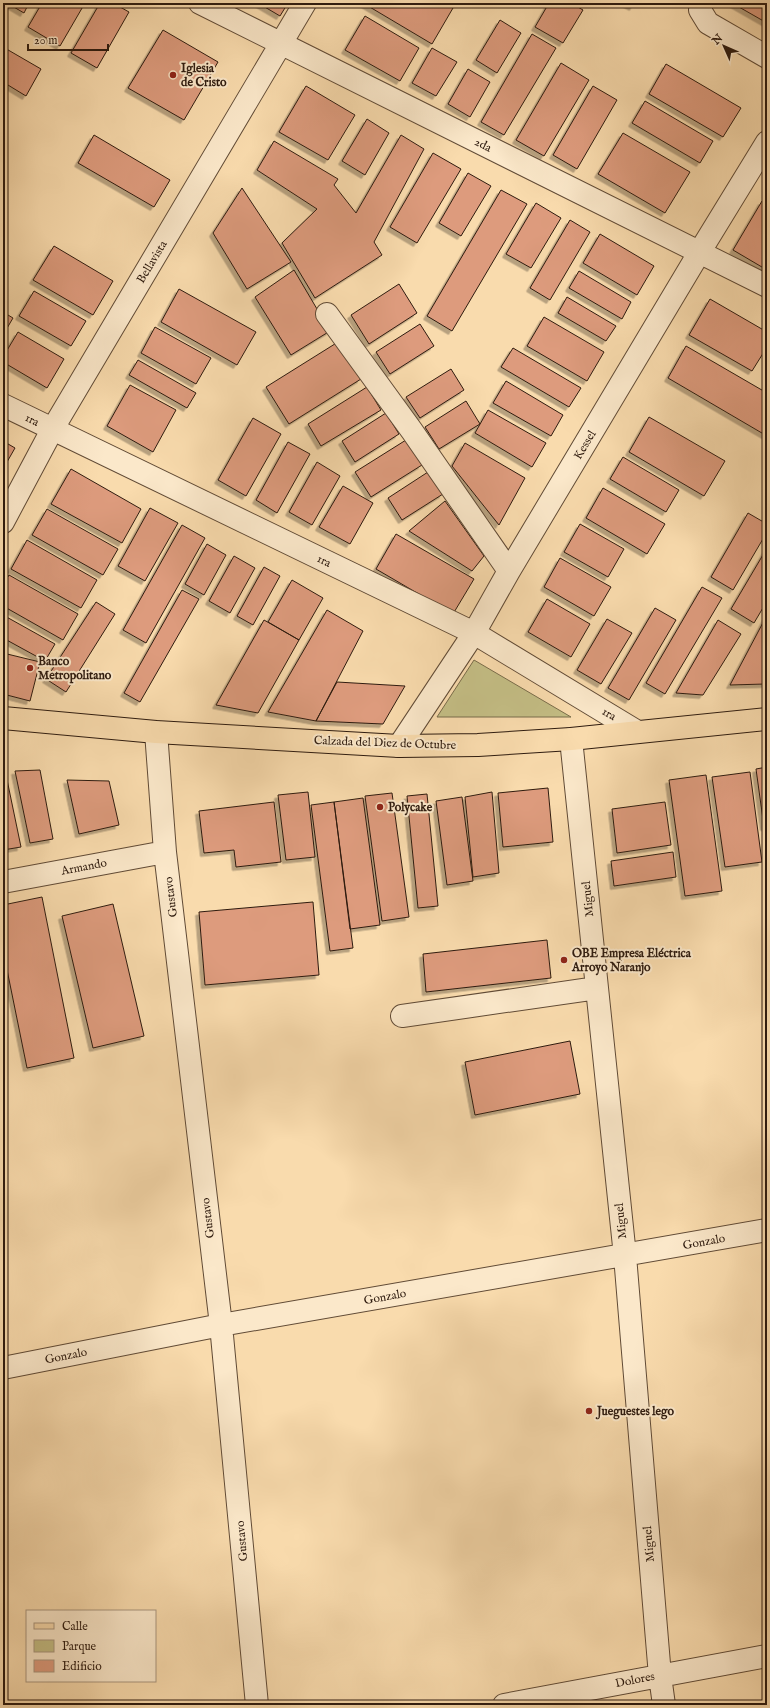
<svg xmlns="http://www.w3.org/2000/svg" width="770" height="1708" font-family="'IM FELL English',serif">
  <style>
    .green { fill: #c4be85; stroke: #796c4a }
    .building { fill: #dd9b7d; stroke: #2e1b0f; filter: url(#shadow) }
    .lines { fill: none; stroke-linecap: round; stroke-linejoin: round }
    .minor-casing { stroke: #614b36; stroke-width: 24 }
    .major-casing { stroke: #2e1b0f; stroke-width: 24 }
    .minor { stroke: #fbe8ca; stroke-width: 22 }
    .major { stroke: #f9dbad; stroke-width: 22 }
    .poi-dot { fill: #8f2418; stroke: #fbe8ca; stroke-width: 1.5 }
    .labels { text-anchor: middle; dominant-baseline: central; stroke-width: 4; stroke-linejoin: round; paint-order: stroke }
    .poi-label { font-size: 12px; font-weight: bold; fill: #2e1b0f; stroke: #fbe8ca; text-anchor: start }
    .street-label { font-size: 12px; fill: #2e1b0f; stroke: #fbe8ca }
  </style>
  <defs>
    <filter id="shadow"><feDropShadow dx="-3.5" dy="3.5" stdDeviation="0" flood-color="#0004"/></filter>
  </defs>
  <rect width="100%" height="100%" fill="#f9dbad"/>
  <filter id="stains"><feTurbulence type="fractalNoise" baseFrequency=".005" numOctaves="4"/><feColorMatrix values="0 0 0 0 .2 0 0 0 0 .09 0 0 0 0 .02 0 0 0 .5 -.17"/></filter>
  <radialGradient id="worn" r=".72"><stop offset=".6" stop-color="#630" stop-opacity="0"/><stop offset="1" stop-color="#630" stop-opacity=".3"/></radialGradient>
  <path class="green" d="M474 660 571 717H437Z"/>
  <path class="building" d="M7 3H29L24 13Z
    M42 3H85L60 46 28 27Z
    M100 3H113L129 12 97 68 71 53Z
    M258 3H288L280 16Z
    M363 3H444L453 8 432 44Z
    M549 3H571L583 10 563 43 535 27Z
    M625 3H635L633 7Z
    M732 3H767V23Z
    M365 16 419 48 400 81 345 50Z
    M500 20 521 33 497 73 476 60Z
    M163 30 218 62 184 120 128 88Z
    M532 34 556 48 504 135 481 122Z
    M3 47 41 69 26 96 3 82Z
    M432 48 457 62 436 96 412 83Z
    M561 63 589 80 544 156 516 140Z
    M666 64 741 108 723 137 649 94Z
    M468 69 490 82 470 117 448 104Z
    M306 86 355 115 328 160 279 132Z
    M593 86 617 100 577 169 553 155Z
    M645 101 713 141 700 163 632 123Z
    M367 119 389 133 365 175 342 161Z
    M623 133 690 172 665 213 598 174Z
    M94 135 170 180 154 207 78 163Z
    M401 135 424 149 374 242 382 255 315 298 282 243 317 209 257 170 274 141 338 179 334 185 356 213Z
    M433 153 461 169 417 243 390 227Z
    M468 173 491 186 461 236 439 223Z
    M242 188 291 262 247 289 213 233Z
    M501 190 527 204 452 331 427 316Z
    M762 201 767 204V270L733 250Z
    M536 203 561 218 531 268 506 254Z
    M570 220 590 232 550 300 530 288Z
    M600 234 654 266 637 295 583 263Z
    M54 246 113 281 93 315 33 280Z
    M294 270 330 331 291 355 255 297Z
    M579 271 631 302 622 319 569 288Z
    M399 284 417 313 369 344 351 315Z
    M179 289 256 332 237 365 161 322Z
    M34 291 86 321 71 346 19 316Z
    M567 297 616 326 606 341 558 313Z
    M710 299 767 332V347L752 371 689 335Z
    M3 312 13 318 3 335Z
    M544 317 604 352 587 381 527 346Z
    M420 324 434 346 390 374 376 352Z
    M155 327 211 358 196 384 141 353Z
    M18 332 64 359 47 388 3 362V357Z
    M338 342 361 379 289 424 266 387Z
    M686 346 767 393V436L668 378Z
    M513 348 581 388 569 407 501 367Z
    M138 360 196 393 187 408 129 375Z
    M451 369 464 390 420 418 406 397Z
    M506 381 563 415 551 436 493 403Z
    M130 385 176 410 153 452 107 426Z
    M367 387 381 410 321 446 308 424Z
    M466 401 480 424 439 449 425 427Z
    M488 410 546 443 532 467 475 433Z
    M386 413 399 434 355 462 342 441Z
    M649 417 725 461 704 496 629 452Z
    M253 418 281 434 246 496 218 480Z
    M406 440 422 465 371 497 355 472Z
    M3 441 15 448 3 469Z
    M288 442 310 454 277 513 256 500Z
    M465 443 525 478 499 525 452 466Z
    M623 457 679 490 666 512 610 479Z
    M317 462 340 476 312 525 289 512Z
    M71 469 141 509 122 543 51 504Z
    M428 472 443 494 402 520 388 498Z
    M343 486 373 503 350 544 319 527Z
    M603 488 665 524 647 554 586 518Z
    M445 501 484 556 472 571 409 531Z
    M150 508 178 523 145 581 118 566Z
    M47 509 118 549 103 575 32 535Z
    M748 513 767 524V532L733 590 711 577Z
    M580 524 624 549 608 577 564 552Z
    M182 525 205 538 146 643 123 630Z
    M396 534 474 579 453 614 376 569Z
    M27 540 97 580 81 608 11 569Z
    M207 544 226 555 204 595 185 584Z
    M767 548V601L754 623 731 609Z
    M234 556 255 568 230 613 209 601Z
    M560 558 611 587 594 616 544 587Z
    M264 567 280 576 253 625 237 616Z
    M9 575 78 614 63 640 3 606V585Z
    M292 580 323 598 299 640 268 622Z
    M702 587 722 598 665 694 646 683Z
    M182 590 199 599 140 702 124 693Z
    M547 599 590 624 571 657 528 632Z
    M96 602 115 614 66 692 46 679Z
    M655 608 676 620 629 700 608 688Z
    M327 610 363 631 316 721 268 712Z
    M3 615 55 644 45 661 3 638Z
    M767 615V682L765 684 730 685Z
    M607 619 632 633 601 684 577 670Z
    M264 620 299 640 258 713 216 705Z
    M718 620 741 634 703 695 676 693Z
    M3 653 40 662 30 701 3 694Z
    M337 682 405 686 383 724 316 721Z
    M767 767V827H764L756 769Z
    M3 770H5L21 847 3 850Z
    M40 770 53 839 30 843 15 771Z
    M750 772 762 862 725 867 712 777Z
    M706 775 722 891 685 896 669 780Z
    M67 780 109 781 119 825 79 834Z
    M548 788 553 842 503 847 498 793Z
    M308 792 315 857 286 860 278 795Z
    M492 792 499 873 473 877 465 797Z
    M392 793 409 917 382 921 365 796Z
    M427 794 438 906 418 908 407 796Z
    M462 797 473 881 447 885 436 801Z
    M363 798 380 925 350 929 334 802Z
    M274 802 281 862 236 867 234 850 204 853 199 811Z
    M334 802 353 948 330 951 311 805Z
    M665 802 671 845 617 853 612 809Z
    M673 852 676 877 614 886 611 861Z
    M42 897 74 1058 27 1068 3 950V905Z
    M313 902 319 975 205 985 199 912Z
    M113 904 144 1036 93 1048 62 916Z
    M547 940 551 978 426 992 423 954Z
    M570 1041 580 1094 475 1115 465 1062Z"/>
  <g class="lines">
    <defs>
      <path id="minor" d="M200 3 767 286
        M702 3 700 10 708 23 767 57
        M327 314 412 431 509 571
        M3 405 474 633 636 731
        M3 522 52 430 305 3
        M156 732 165 852 221 1325 257 1705
        M571 739 625 1256 660 1676 664 1705
        M399 746 474 633 509 571 699 253 767 142
        M3 882 165 852
        M402 1016 597 988
        M3 1368 221 1325 767 1230
        M504 1705 767 1656"/>
      <path id="major" d="M3 718 156 732 399 746 478 745 571 739 767 719"/>
    </defs>
    <use href="#minor" class="minor-casing"/>
    <use href="#major" class="major-casing"/>
    <use href="#minor" class="minor"/>
    <use href="#major" class="major"/>
  </g>
  <g class="poi-dot">
    <circle cx="173" cy="75" r="4"/>
    <circle cx="30" cy="668" r="4"/>
    <circle cx="380" cy="807" r="4"/>
    <circle cx="564" cy="960" r="4"/>
    <circle cx="589" cy="1411" r="4"/>
  </g>
  <g class="labels">
    <g class="poi-label">
      <text x="181" y="68">Iglesia<tspan x="181" dy="14">de Cristo</tspan></text>
      <text x="38" y="661">Banco<tspan x="38" dy="14">Metropolitano</tspan></text>
      <text x="388" y="807">Polycake</text>
      <text x="572" y="953">OBE Empresa Eléctrica<tspan x="572" dy="14">Arroyo Naranjo</tspan></text>
      <text x="597" y="1411">Jueguestes lego</text>
    </g>
    <g class="street-label">
      <text transform="translate(483 145) rotate(26)">2da</text>
      <text transform="translate(152 262) rotate(-59)">Bellavista</text>
      <text transform="translate(32 420) rotate(27)">1ra</text>
      <text transform="translate(585 445) rotate(-59)">Kessel</text>
      <text transform="translate(324 561) rotate(26)">1ra</text>
      <text transform="translate(609 714) rotate(31)">1ra</text>
      <text transform="translate(385 743) rotate(2)">Calzada del Diez de Octubre</text>
      <text transform="translate(84 867) rotate(-11)">Armando</text>
      <text transform="translate(171 897) rotate(-97)">Gustavo</text>
      <text transform="translate(588 899) rotate(-96)">Miguel</text>
      <text transform="translate(208 1218) rotate(-97)">Gustavo</text>
      <text transform="translate(621 1221) rotate(-96)">Miguel</text>
      <text transform="translate(704 1242) rotate(-10)">Gonzalo</text>
      <text transform="translate(385 1297) rotate(-10)">Gonzalo</text>
      <text transform="translate(66 1356) rotate(-11)">Gonzalo</text>
      <text transform="translate(242 1541) rotate(-95)">Gustavo</text>
      <text transform="translate(649 1544) rotate(-95)">Miguel</text>
      <text transform="translate(635 1680) rotate(-11)">Dolores</text>
    </g>
  </g>
  <rect width="770" height="1708" fill="none" stroke="#f9dbad" stroke-width="16"/>
  <rect x="4" y="4" width="762" height="1700" fill="none" stroke="#2e1b0f" stroke-width="2"/>
  <rect x="8" y="8" width="754" height="1692" fill="none" stroke="#2e1b0f"/>
  <rect x="26" y="1610" width="130" height="72" fill="#fbe8ca" stroke="#a9967f"/>
  <rect x="34" y="1623" width="20" height="6" fill="#f9dbad" stroke="#a9967f"/>
  <text x="62" y="1630" font-size="12" fill="#2e1b0f">Calle</text>
  <rect x="34" y="1640" width="20" height="12" fill="#c4be85" stroke="#a9967f"/>
  <text x="62" y="1650" font-size="12" fill="#2e1b0f">Parque</text>
  <rect x="34" y="1660" width="20" height="12" fill="#dd9b7d" stroke="#a9967f"/>
  <text x="62" y="1670" font-size="12" fill="#2e1b0f">Edificio</text>
  <g transform="translate(724 46) rotate(315)" stroke="#fbe8ca" stroke-width="3" paint-order="stroke">
  <path d="M0-3L7 15L0 10L-7 15Z" fill="#2e1b0f"/>
  <text y="-6" font-size="11" font-weight="bold" text-anchor="middle" fill="#2e1b0f">N</text>
  </g>
  <path d="M28 44v6h80v-6" fill="none" stroke="#2e1b0f" stroke-width="2"/>
  <text x="34" y="44" font-size="12" fill="#2e1b0f" stroke="#fbe8ca" stroke-width="3" paint-order="stroke">20 m</text>
  <rect width="100%" height="100%" filter="url(#stains)"/>
  <rect width="100%" height="100%" fill="url(#worn)"/>
</svg>
